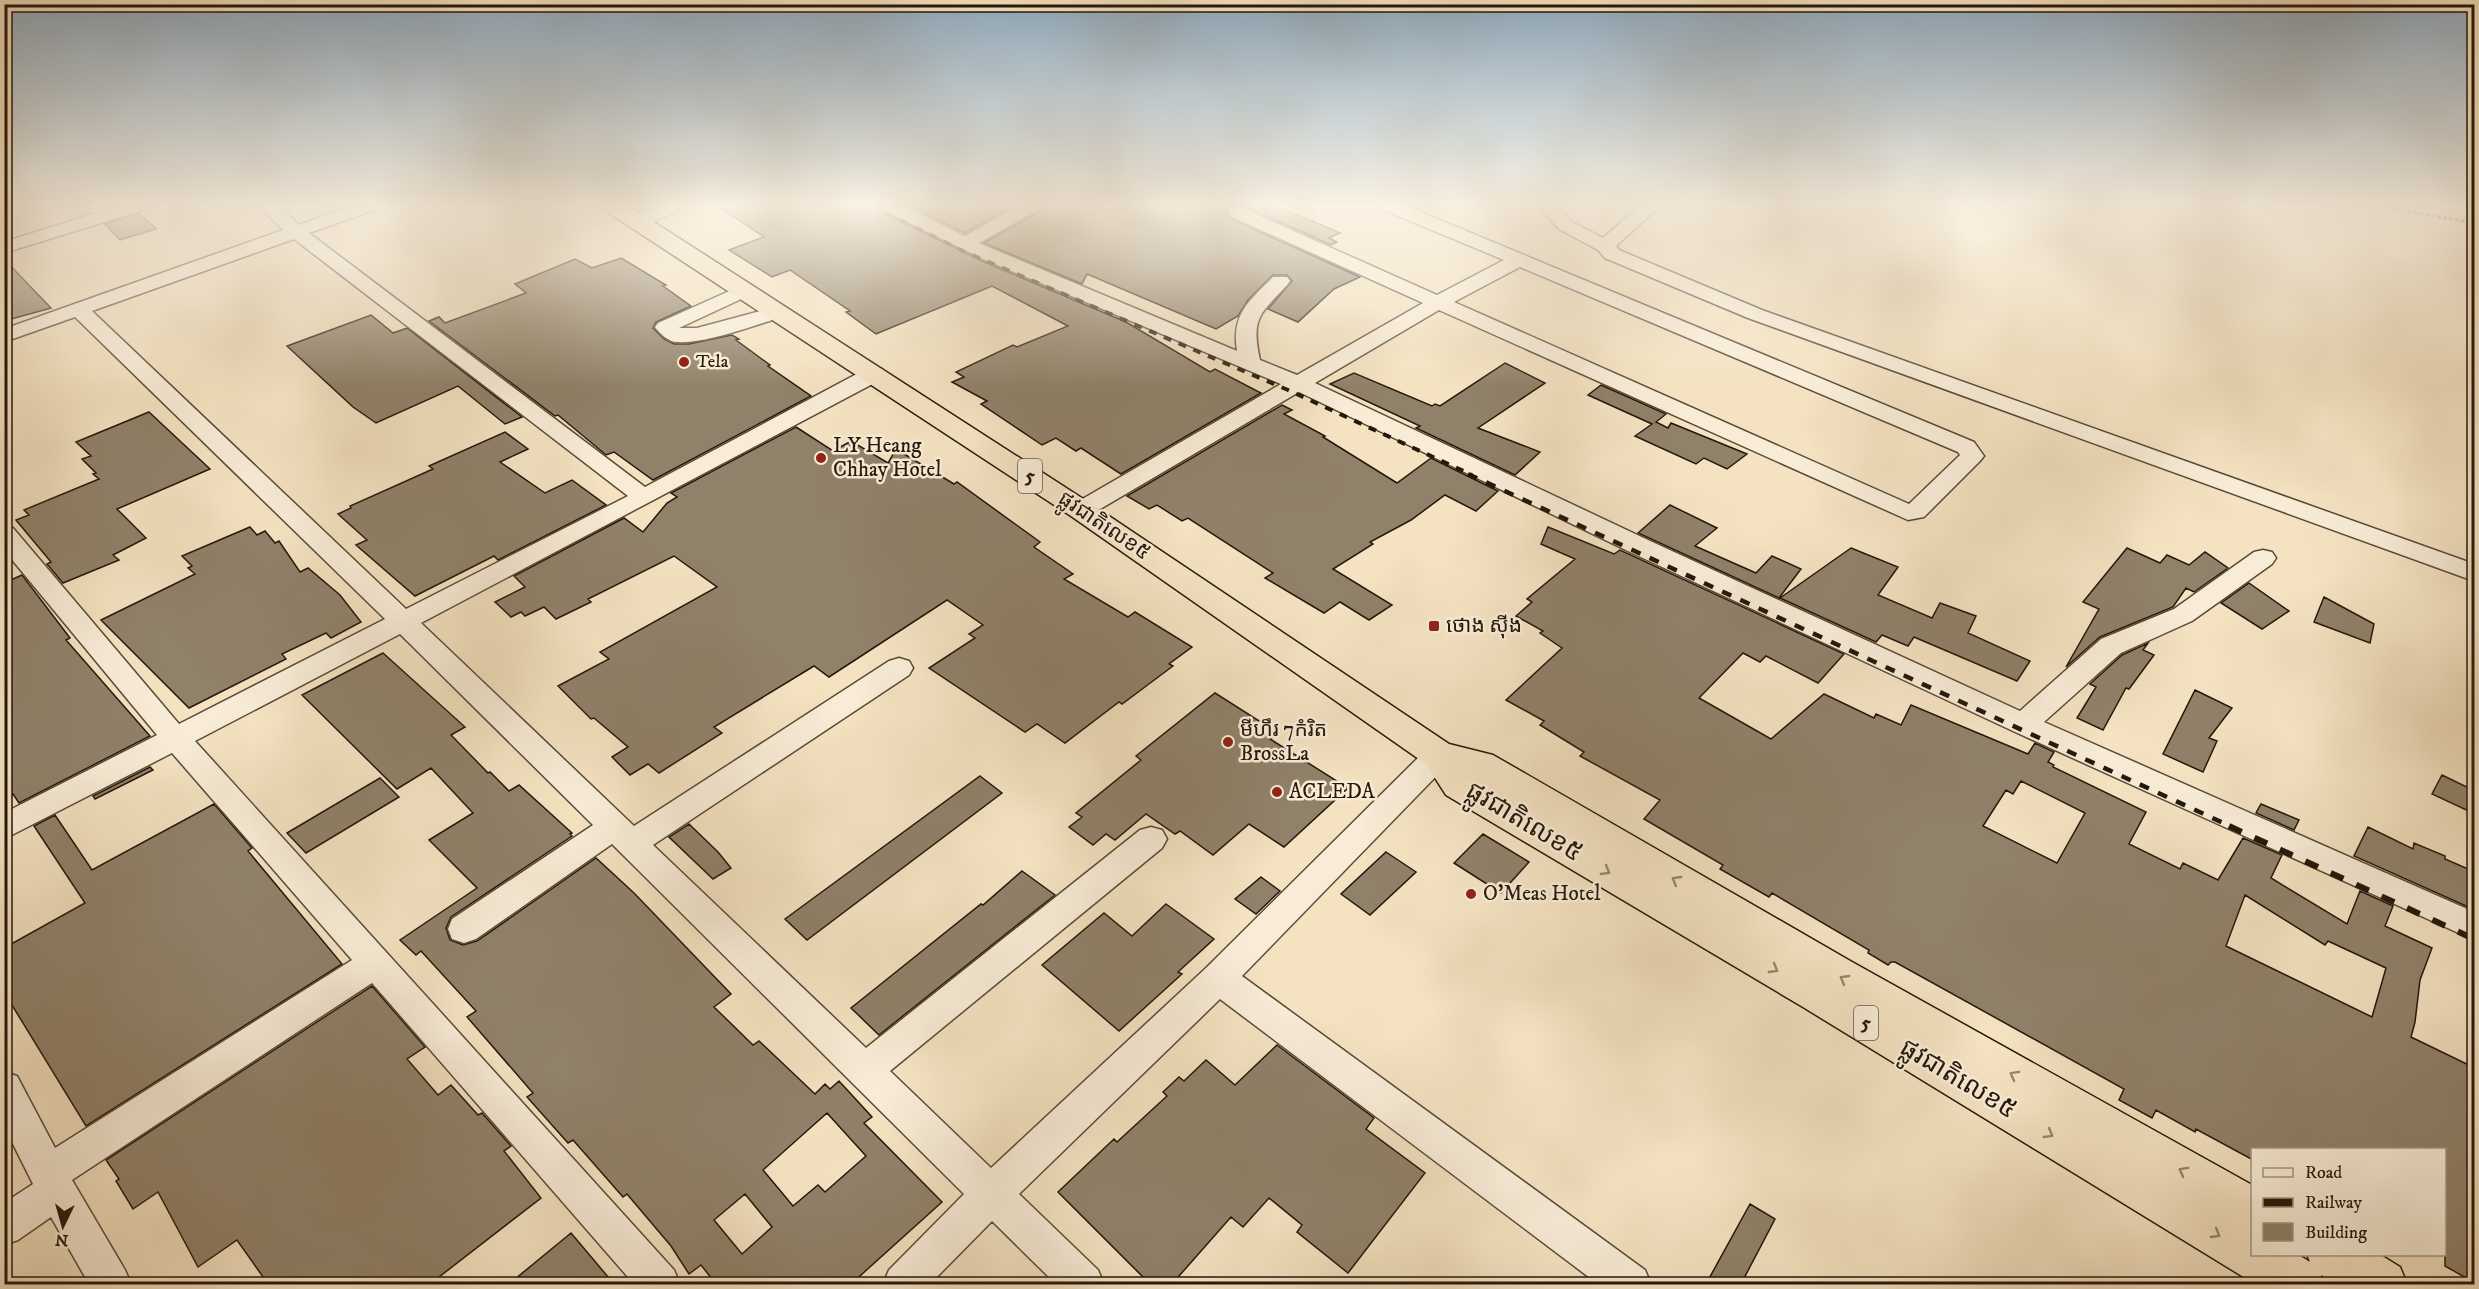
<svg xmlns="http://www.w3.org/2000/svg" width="2479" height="1289" font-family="'IM FELL DW Pica','Noto Sans Khmer',serif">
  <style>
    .building { fill: #90816a; stroke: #24170b; stroke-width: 1.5; fill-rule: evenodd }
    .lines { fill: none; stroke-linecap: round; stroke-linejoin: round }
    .minor-casing { stroke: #584a38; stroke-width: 3 }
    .highway-casing { stroke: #24170b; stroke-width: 3 }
    .path { stroke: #24170b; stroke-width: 3; stroke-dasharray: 4 2; stroke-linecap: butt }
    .minor { fill: #f8ecd7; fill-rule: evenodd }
    .highway { fill: #f4e2c1; fill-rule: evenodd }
    .rail-far2 { stroke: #24170b; stroke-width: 4; stroke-dasharray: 8 8; stroke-linecap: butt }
    .rail-far1 { stroke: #24170b; stroke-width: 4.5; stroke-dasharray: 10 10; stroke-linecap: butt }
    .rail { stroke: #24170b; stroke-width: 6; stroke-dasharray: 14 14; stroke-linecap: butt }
    .oneway { stroke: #96876f }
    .poi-dot { fill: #8f2418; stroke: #f8ecd7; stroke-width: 2 }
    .labels { text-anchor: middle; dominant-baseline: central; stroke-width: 5; stroke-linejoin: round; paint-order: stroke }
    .far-poi-label { font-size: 18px; fill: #24170b; stroke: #f8ecd7; text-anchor: start }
    .shield { fill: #f8ecd7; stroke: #645748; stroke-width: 1.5 }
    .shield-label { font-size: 20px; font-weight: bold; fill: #24170b }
    .poi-label { font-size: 21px; fill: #24170b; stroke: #f8ecd7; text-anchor: start }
    .street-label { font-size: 21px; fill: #24170b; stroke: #f8ecd7 }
    .near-street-label { font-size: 26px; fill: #24170b; stroke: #f8ecd7 }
  </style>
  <rect width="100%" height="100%" fill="#f4e2c1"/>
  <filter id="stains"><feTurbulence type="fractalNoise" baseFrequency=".00333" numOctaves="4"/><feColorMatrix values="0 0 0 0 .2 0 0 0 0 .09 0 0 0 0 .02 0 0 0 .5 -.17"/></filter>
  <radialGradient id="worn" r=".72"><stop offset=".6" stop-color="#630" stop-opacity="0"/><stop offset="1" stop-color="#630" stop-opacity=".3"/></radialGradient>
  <path class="building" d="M718 206H878L882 212 982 261 1126 322 1210 372 1215 369 1261 393 1121 474 1081 448 1076 451 1056 438 1042 445 981 404 987 401 952 382 964 377 956 372 1013 345 1017 347 1068 326 992 286 876 334 846 312 850 311 790 270 772 277 729 250 764 237Z
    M910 206H1013L965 233Z
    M1043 206H1229L1225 212 1229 218 1360 277 1334 289 1298 322 1268 309 1292 281 1287 275H1273L1248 300 1238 316 1216 329 1087 274 1082 284 984 243 1039 212Z
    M1244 206H1272L1298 215 1340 233 1329 238 1337 242 1331 245Z
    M139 213 156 229 120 240 105 224Z
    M621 258 666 285 663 286 691 306 656 322 653 328 664 339 674 344H689L732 335 739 339 736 340 770 365 768 366 811 396 653 480 614 452 606 455 558 415 555 416 429 321 439 317 445 323 526 293 515 284 575 259 592 268Z
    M4 259 51 308 4 321Z
    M371 315 393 333 407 328 522 417 505 424 458 386 376 423 353 407 287 346Z
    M1505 363 1545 383 1478 428 1540 452 1515 475 1416 428 1420 426 1330 384 1354 373 1432 406 1435 404 1440 406Z
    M1601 385 1666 414 1656 422 1668 428 1671 423 1747 454 1727 469 1704 458 1696 464 1635 436 1652 424 1588 395Z
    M1282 405 1292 410 1284 414 1325 436 1323 437 1397 483 1431 458 1498 491 1476 511 1445 495 1411 520 1370 542 1373 544 1333 569 1392 605 1369 620 1340 602 1324 613 1265 578 1273 573 1188 518 1182 521 1157 505 1149 509 1127 496Z
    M149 412 210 469 117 509 146 538 113 555 119 560 63 583 47 564 51 562 16 520 29 515 24 510 99 479 93 474 96 473 82 459 91 456 76 442Z
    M796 427 833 451 851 441 888 463 896 449 954 484 957 482 1040 542 1034 547 1073 574 1064 579 1128 617 1135 612 1192 647 1169 664 1173 666 1122 704 1119 702 1065 743 1037 724 1025 732 929 668 975 638 969 634 983 625 947 600 829 677 814 666 714 727 722 733 659 773 648 764 630 775 612 757 628 747 594 718 591 719 558 686 609 659 600 652 717 587 674 556 588 599 591 602 556 619 544 607 525 616 521 612 511 617 495 602 525 587 514 576 624 518 643 532 667 503 677 497 671 493Z
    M505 432 528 449 500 462 545 493 572 480 606 505 498 560 494 556 415 596 356 545 367 540 338 514 351 508 350 506 433 469 429 466Z
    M1670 505 1717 528 1695 546 1756 573 1772 556 1801 569 1779 598 1638 533Z
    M250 527 257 535 265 531 275 543 279 541 300 572 308 568 340 595 361 622 331 638 326 633 282 654 286 659 189 708 101 620 195 574 188 568 192 566 182 556Z
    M1548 527 1614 554 1620 550 1844 654 1818 683 1766 656 1760 662 1743 653 1699 698 1771 739 1824 694 1874 718 1876 714 1901 725 1911 705 2028 754 2035 743 2054 752 2048 762 2054 765 2053 767 2146 812 2129 844 2180 869 2183 863 2218 880 2243 838 2282 855 2271 878 2347 924 2360 891 2393 906 2385 926 2432 948 2420 980 2415 1022 2411 1037 2475 1068V1283L2445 1266V1149H2253V1160L2196 1129 2195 1132 2156 1110 2152 1118 2119 1100 2124 1089 1895 962H1891L1888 965 1868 953 1869 950 1772 893 1769 897 1720 869 1723 865 1644 819 1660 800 1580 756 1584 752 1540 725 1544 721 1506 700 1562 648 1540 633 1543 631 1516 616 1532 602 1527 599 1575 559 1541 544ZM2021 781 2085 813 2057 863 1983 826 2006 790 2013 794ZM2245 895 2325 945 2328 941 2386 968 2372 1017 2226 946Z
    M1851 548 1898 567 1878 595 1932 618 1940 603 1976 616 1968 633 2030 661 2017 681 1914 637 1908 646 1882 635 1876 642 1780 598Z
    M2127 548 2160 563 2167 555 2189 565 2205 552 2228 568 2194 592 2186 588 2173 607 2100 637 2066 667 2099 609 2083 602Z
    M22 575 70 638 66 640 150 736 19 803 13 794 4 799V583Z
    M2249 583 2289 611 2262 629 2221 603Z
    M2324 597 2374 624 2370 643 2314 622Z
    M2148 643 2143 650 2154 655 2129 689 2126 688 2103 730 2077 718 2096 687 2090 684 2122 655Z
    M383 653 465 727 451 735 488 773 490 772 509 791 519 785 572 833 570 834 572 836 451 917 446 928 450 940 463 945 477 941 596 858 634 893 731 994 714 1007 753 1045 759 1041 815 1094 825 1084 830 1089 839 1081 872 1117 864 1123 942 1202 851 1284H716L701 1265 689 1274 671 1246 627 1194 623 1197 573 1140 568 1143 527 1097 533 1093 467 1017 476 1011 421 951 416 955 400 940 477 888 429 840 473 813 431 768 397 789 302 695ZM827 1113 866 1156 825 1192 818 1185 793 1206 763 1170ZM745 1194 772 1227 742 1254 714 1220Z
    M2195 690 2232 708 2209 738 2217 741 2203 772 2163 754Z
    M1215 693 1278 733 1270 739 1348 788 1284 847 1249 824 1213 855 1180 831 1175 834 1146 814 1115 840 1106 834 1093 845 1069 827 1082 817 1076 813 1141 760 1136 756Z
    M150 767 153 770 95 799 93 796Z
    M2442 775 2475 791V814L2432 794Z
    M980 776 1002 793 807 940 785 919Z
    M380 778 399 797 306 853 287 833Z
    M214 804 252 848 248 851 342 964 86 1126 4 992V948L85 903 34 826 55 815 92 870Z
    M2261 804 2299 820 2294 830 2256 813Z
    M689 824 718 852 731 868 713 879 669 837Z
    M2368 827 2413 849 2414 843 2445 856V859L2475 872V910L2354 856Z
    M1483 834 1529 862 1501 893 1454 863Z
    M1386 852 1416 872 1370 915 1341 894Z
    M1022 871 1055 895 879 1035 851 1008 981 904 983 905Z
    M1261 877 1280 891 1256 914 1235 899Z
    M1166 904 1214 939 1178 972 1182 974 1119 1031 1042 965 1104 913 1132 936Z
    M372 986 425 1047 407 1059 438 1095 451 1085 478 1115 482 1113 511 1146 504 1151 541 1198 430 1284H268L237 1240 198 1267 158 1192 133 1209 116 1181 119 1179 106 1160Z
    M1277 1045 1374 1118 1366 1129 1425 1173 1348 1273 1297 1232 1302 1225 1269 1198 1243 1227 1231 1217 1172 1284H1150L1058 1192 1114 1139 1117 1142 1167 1096 1163 1092 1179 1077 1184 1081 1206 1060 1235 1085Z
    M1750 1204 1775 1219 1741 1284H1706Z
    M571 1233 614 1284H509Z"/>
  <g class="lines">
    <defs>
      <path id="minor" d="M118 206H146L143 210 4 253V242Z
        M259 206H279L299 225 350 206H377L374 210 309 233 645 487 866 369 874 368 882 369 885 374 882 379 421 623 634 826 889 661 899 658 909 661 913 668 909 675 653 845 866 1048 1140 830 1151 827 1162 830 1167 839 1162 848 890 1071 991 1168 1206 968 1429 747 1439 744 1449 747 1454 755 1449 763 1242 976 1645 1270 1651 1284H1598L1220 999 1019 1194 1098 1270 1104 1284H1056L992 1221 930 1284H883L889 1270 964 1194 612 844 476 939 464 943 452 939 448 929 452 919 593 825 400 634 195 741 674 1270 680 1284H634L372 983 72 1180 125 1270 131 1284H89L51 1217 18 1240 4 1245V1203L33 1184 4 1126V1072L17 1076 55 1148 352 960 172 753 4 839V813L157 735 4 550V525L13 528 179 724 385 619 75 317 4 342V329L283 230ZM294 239 628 496 406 609 92 311Z
        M656 206H681L678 210C664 216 646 229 631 225L628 221 631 217Z
        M880 206H904L965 236 1018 206H1041L1038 210 979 243 1237 351C1231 314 1249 301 1273 277H1287L1290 281 1287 285C1259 315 1251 318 1260 360L1297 375 1423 303 1230 216 1227 212 1230 208H1242L1437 295 1504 260 1384 210 1381 206H1406L1974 442 1984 456 1980 461 1924 517 1908 520 1439 310 1315 383 1648 540 2020 711 2101 639 2174 609 2254 552 2263 550 2272 552 2276 558 2272 564 2192 621 2121 653 2044 722 2474 912V940L2013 731 1630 552 1299 392 1090 515 1081 517 1072 515 1069 510 1072 505 1281 384 983 259 883 210ZM1520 267 1958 452 1960 455 1909 504 1454 302Z
        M1537 206H1556L1572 222 1603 238 1640 206H1660L1616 246 1619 250 1762 310 2474 564V581L1748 318 1605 258 1598 250 1559 229Z
        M745 284 752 286 755 290 752 294 679 328H697L779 306 786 308 789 312 786 316C757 324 706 344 677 342 669 342 660 334 655 327L658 323Z"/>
      <path id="highway" d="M603 206H629L1091 504 1449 744 1493 755 1852 962 2252 1185V1254H2297L2310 1262 2307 1254H2379L2400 1267 2407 1284H2337L2321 1275 2324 1284H2255L1803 1007 1446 795 1426 764 1071 516 606 211Z"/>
    </defs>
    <use href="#minor" class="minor-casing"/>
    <use href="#highway" class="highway-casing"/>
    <path class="path" d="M2378 206 2474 223"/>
    <use href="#minor" class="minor"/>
    <use href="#highway" class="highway"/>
    <path class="rail-far2" d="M872 206 963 251 1288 390 1472 475"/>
    <path class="rail-far1" d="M1468 474 2232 827"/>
    <path class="rail" d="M2229 826 2474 939"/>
  </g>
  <defs><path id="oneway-chevron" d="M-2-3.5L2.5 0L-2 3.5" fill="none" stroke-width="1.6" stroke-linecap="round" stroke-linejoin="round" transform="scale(1.5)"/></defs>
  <g class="oneway">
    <use href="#oneway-chevron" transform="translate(1606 871) rotate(30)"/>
    <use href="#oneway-chevron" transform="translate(1676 880) rotate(-149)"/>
    <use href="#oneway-chevron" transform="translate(1774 969) rotate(30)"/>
    <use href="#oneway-chevron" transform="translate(1844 979) rotate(-150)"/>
    <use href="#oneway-chevron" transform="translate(2014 1075) rotate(-151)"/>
    <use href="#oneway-chevron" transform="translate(2049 1134) rotate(31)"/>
    <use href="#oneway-chevron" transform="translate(2183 1171) rotate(-151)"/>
    <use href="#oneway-chevron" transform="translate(2216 1234) rotate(31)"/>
  </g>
  <linearGradient id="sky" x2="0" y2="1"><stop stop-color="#90abc0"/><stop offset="0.53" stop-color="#faf2e3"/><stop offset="1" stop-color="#faf2e3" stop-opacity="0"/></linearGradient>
  <rect width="2479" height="387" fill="url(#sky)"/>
  <g class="poi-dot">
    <circle cx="684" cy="362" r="6"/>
    <circle cx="821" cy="458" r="6"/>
    <rect x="1428" y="620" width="12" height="12" rx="3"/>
    <circle cx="1228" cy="742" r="6"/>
    <circle cx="1277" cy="792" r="6"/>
    <circle cx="1471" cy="894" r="6"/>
  </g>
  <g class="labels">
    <g class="far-poi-label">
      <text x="696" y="362">Tela</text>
    </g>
    <g class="shield">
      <rect x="1018" y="459" width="24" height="34" rx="4.5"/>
      <rect x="1854" y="1006" width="24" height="34" rx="4.5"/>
    </g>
    <g class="shield-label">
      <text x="1030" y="476">5</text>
      <text x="1866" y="1023">5</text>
    </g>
    <g class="poi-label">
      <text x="833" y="446">LY Heang<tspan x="833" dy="24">Chhay Hotel</tspan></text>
      <text x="1446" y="626">ថោង ស៊ីង</text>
      <text x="1240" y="730">មីហឹរ 7កំរិត<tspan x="1240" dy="24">BrossLa</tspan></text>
      <text x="1289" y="792">ACLEDA</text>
      <text x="1483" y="894">O’Meas Hotel</text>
    </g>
    <g class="street-label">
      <text transform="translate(1104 526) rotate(34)">ផ្លូវជាតិលេខ៥</text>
    </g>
    <g class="near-street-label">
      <text transform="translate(1524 822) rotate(31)">ផ្លូវជាតិលេខ៥</text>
      <text transform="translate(1958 1079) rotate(31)">ផ្លូវជាតិលេខ៥</text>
    </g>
  </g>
  <rect width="2479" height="1289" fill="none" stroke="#f4e2c1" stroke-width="24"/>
  <rect x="6" y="6" width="2467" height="1277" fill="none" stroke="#24170b" stroke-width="3"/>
  <rect x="12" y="12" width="2455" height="1265" fill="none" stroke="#24170b" stroke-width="1.5"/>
  <rect x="2251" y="1148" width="195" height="108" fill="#f8ecd7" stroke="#a39785" stroke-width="1.5"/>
  <rect x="2263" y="1168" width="30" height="9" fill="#f8ecd7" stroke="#a39785" stroke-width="1.5"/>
  <text x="2305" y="1178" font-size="18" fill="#24170b">Road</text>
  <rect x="2263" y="1198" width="30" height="9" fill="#24170b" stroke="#a39785" stroke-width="1.5"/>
  <text x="2305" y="1208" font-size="18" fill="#24170b">Railway</text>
  <rect x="2263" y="1223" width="30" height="18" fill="#90816a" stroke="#a39785" stroke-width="1.5"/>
  <text x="2305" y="1238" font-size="18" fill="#24170b">Building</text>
  <g transform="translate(63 1226) rotate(185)" stroke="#f8ecd7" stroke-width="4.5" paint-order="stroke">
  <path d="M0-4.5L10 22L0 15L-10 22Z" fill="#24170b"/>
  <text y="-9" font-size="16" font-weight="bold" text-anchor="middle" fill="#24170b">N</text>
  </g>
  <rect width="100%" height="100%" filter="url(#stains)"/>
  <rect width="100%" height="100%" fill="url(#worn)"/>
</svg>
